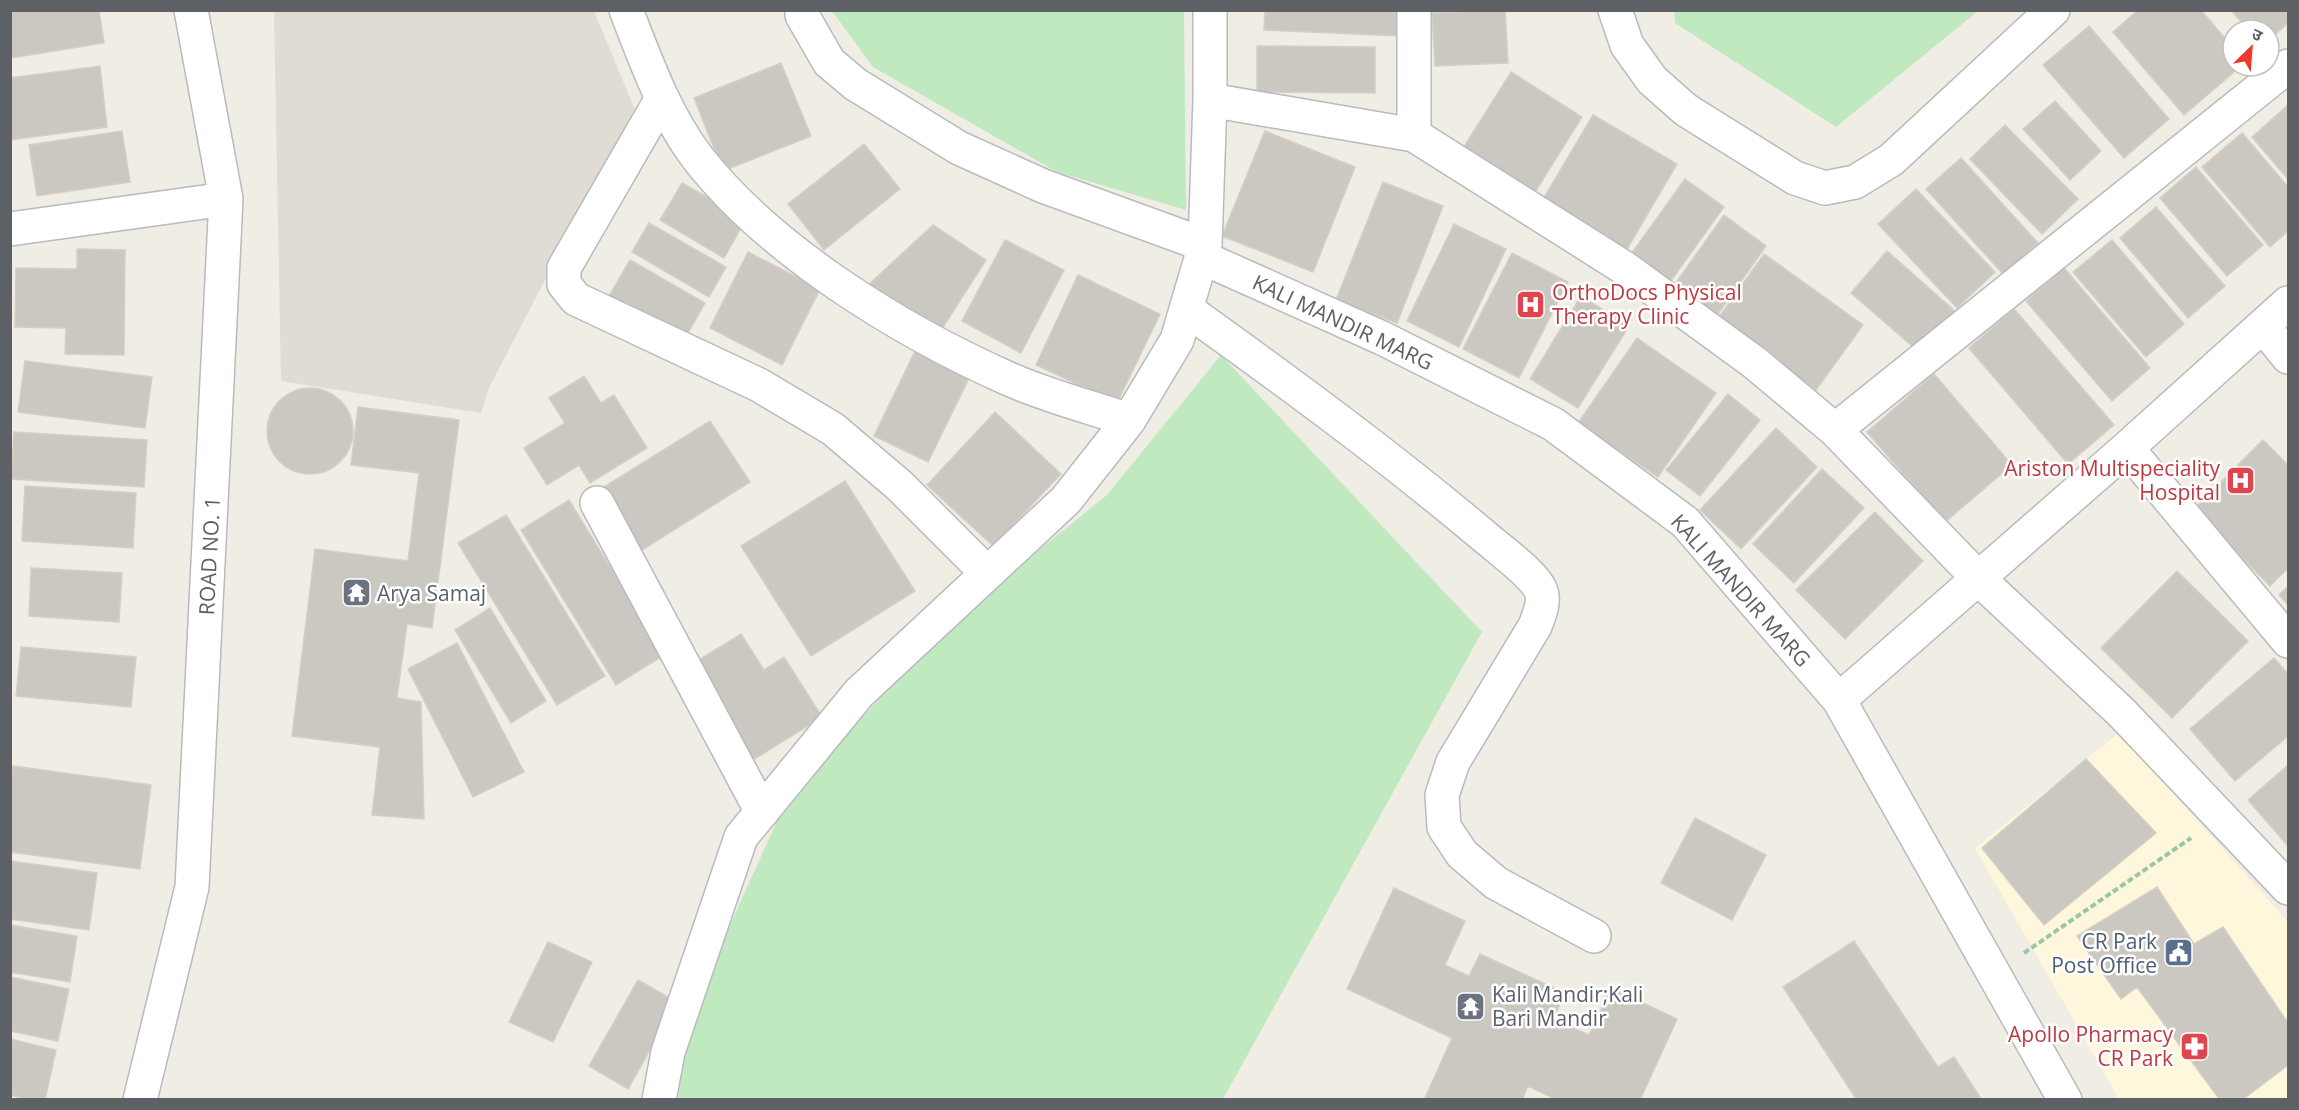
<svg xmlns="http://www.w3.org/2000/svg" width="2299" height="1110" font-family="'Open Sans','Noto Sans Devanagari',sans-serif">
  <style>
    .commercial { fill: #fff7db }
    .education { fill: #e0dcd3 }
    .green { fill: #c0e9c0 }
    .building { fill: #cbc8c2; stroke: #d5cfc3; stroke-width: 1.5 }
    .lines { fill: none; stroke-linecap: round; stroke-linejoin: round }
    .minor-casing { stroke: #b7bbbf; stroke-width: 36 }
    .path { stroke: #98c7a5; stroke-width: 4; stroke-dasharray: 6 3; stroke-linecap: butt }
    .minor { stroke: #fff; stroke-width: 33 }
    .labels { text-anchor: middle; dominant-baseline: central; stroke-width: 5; stroke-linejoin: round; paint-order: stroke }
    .health-label { font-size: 21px; fill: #be3a42; stroke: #fff; text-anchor: end }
    .street-label { font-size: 21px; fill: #5d6166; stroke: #fff }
    .worship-label { font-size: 21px; fill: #5b616d; stroke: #fff; text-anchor: start }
    .service-label { font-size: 21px; fill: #4e5e75; stroke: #fff; text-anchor: end }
  </style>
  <rect width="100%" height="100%" fill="#f0ede5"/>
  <path class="commercial" d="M2119 733 2288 922V1099H2119L1975 848Z"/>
  <path class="education" d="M274 11H594L641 124 576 220 489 388 481 413 281 381Z"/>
  <path class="green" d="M832 11H1184L1186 210 1057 172 873 67Z
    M1674 11V10L1978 11 1836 127 1675 23Z
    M1221 355 1482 632 1223 1099 678 1100 688 1017 789 795 962 612 1107 495Z"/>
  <path class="building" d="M10 10H99L104 43 10 58Z
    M1265 10H1401L1400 36 1264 30Z
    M1505 10 1508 63 1435 66 1432 13Z
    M2138 10H2201L2233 48V66H2241L2184 115 2113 32Z
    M2231 10H2288V23L2269 40V30H2248Z
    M2089 26 2169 119 2124 158 2043 65Z
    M1257 46 1375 47V93L1257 92Z
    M781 63 811 136 723 171 694 98Z
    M100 66 107 127 10 140V78Z
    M1511 72 1582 117 1532 197 1460 153Z
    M2055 101 2101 151 2070 180 2023 129Z
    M2288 105V179L2252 137Z
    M1593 115 1677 164 1623 256 1539 206Z
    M2005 125 2078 199 2042 234 1970 159Z
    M122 131 130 182 37 196 29 145Z
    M1265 131 1355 167 1313 272 1222 236Z
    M2242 133 2288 187V231L2270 247 2202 167Z
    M864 144 900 189 824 250 788 204Z
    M1961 158 2038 243 2003 274 1926 189Z
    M2196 167 2263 245 2227 276 2160 198Z
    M1685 179 1724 207 1668 285 1629 257Z
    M1383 182 1443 206 1397 323 1336 300Z
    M682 183 746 219 724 258 660 220Z
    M1916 189 1995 272 1957 308 1878 224Z
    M2156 207 2225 286 2188 318 2120 238Z
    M1724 215 1766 246 1713 321 1670 291Z
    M649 223 726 267 709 297 632 252Z
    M1454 224 1506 249 1459 347 1407 321Z
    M933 225 986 260 938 335 865 288Z
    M1005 240 1064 270 1021 353 962 321Z
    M2112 240 2184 324 2146 357 2073 272Z
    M77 249 125 250 124 355 65 354 66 328 15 327 16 268 77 269Z
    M1887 251 1956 312 1920 353 1851 293Z
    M748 252 820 289 782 365 710 328Z
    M1512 253 1568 282 1519 378 1463 349Z
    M1764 254 1863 325 1816 390 1717 320Z
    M630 260 705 303 684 340 609 296Z
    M2064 268 2150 368 2112 401 2026 301Z
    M1078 275 1160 314 1117 403 1036 365Z
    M1581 296 1629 326 1578 408 1530 379Z
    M2014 309 2114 425 2068 464 1969 348Z
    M1637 338 1716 393 1658 477 1578 423Z
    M920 341 974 368 928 462 874 436Z
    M25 361 152 377 145 428 18 412Z
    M1934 374 2012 465 1945 522 1867 432Z
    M584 376 601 403 614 395 647 448 590 483 579 465 547 485 524 448 565 423 549 398Z
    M267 431a43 43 0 1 1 86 0a43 43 0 1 1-86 0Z
    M1728 394 1760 420 1700 496 1666 470Z
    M358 407 459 420 432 628 407 624 397 698 421 702 424 819 372 815 380 747 292 736 315 549 408 561 419 473 351 465Z
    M995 412 1061 474 993 546 927 485Z
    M710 421 750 482 639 552 599 490Z
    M1776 428 1817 467 1741 549 1700 510Z
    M14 432 147 440 144 487 11 479Z
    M2263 440 2288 465V568L2270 586 2194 509Z
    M1822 469 1864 508 1794 583 1753 544Z
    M845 481 915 591 811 656 741 546Z
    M25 486 136 493 133 548 22 541Z
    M569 500 664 655 616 685 521 530Z
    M1875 512 1923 561 1845 639 1796 590Z
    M506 515 605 676 557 705 458 543Z
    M31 568 122 573 119 622 29 616Z
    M2177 571 2248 641 2172 718 2101 648Z
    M2288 586V605L2279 595Z
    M490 608 546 701 511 723 455 630Z
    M741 634 764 670 784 657 822 717 753 760 680 645 699 660Z
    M457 643 524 772 473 797 408 669Z
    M21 647 136 657 131 707 16 696Z
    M2274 658 2288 674V736L2235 781 2190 729Z
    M2086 759 2156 833 2044 925 1982 848Z
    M2288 765V846L2248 800Z
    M13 766 151 785 140 869 10 852V786Z
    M1695 818 1766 855 1732 920 1661 883Z
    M10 861 97 873 89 930 10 919Z
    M2157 887 2194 944 2223 927 2288 1023V1065L2242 1100H2220L2137 987 2121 999 2077 936Z
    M1394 888 1465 921 1445 965 1469 976 1480 954 1565 993 1553 1019 1589 1035 1611 988 1677 1019 1640 1100H1557L1528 1086 1522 1100H1424L1452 1038 1347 989Z
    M10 925 77 936 70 982 10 972Z
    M1854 941 1938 1067 1954 1057 1982 1100H1857L1783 987Z
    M548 942 592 962 553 1042 509 1022Z
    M10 977 69 989 58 1041 10 1031Z
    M638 980 677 1002 628 1089 589 1066Z
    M10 1039 56 1050 45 1100H30L10 1095Z"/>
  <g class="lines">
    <defs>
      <path id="minor" d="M626 10C646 61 664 113 697 157 770 251 901 331 1009 379 1047 396 1090 407 1129 420
        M802 10V15L829 62 855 84 959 148 1043 186 1205 245
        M1615 10 1627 45 1652 80 1686 110 1795 178 1825 188 1855 182 1891 160 2053 10
        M661 100 564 268V284L576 299 759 385 833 429 900 486 987 573
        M1210 100 1414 135 1626 269 1755 363 1835 430 1979 579 2122 713 2288 888
        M1414 135V10
        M10 229 226 199
        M1201 257 1382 338 1553 424 1685 522 1839 700 2065 1100
        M1186 309C1288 382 1389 456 1485 537 1499 549 1535 575 1541 591 1545 602 1539 616 1535 626L1453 762 1442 795 1444 827 1462 854 1496 883 1594 936
        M2263 326 2288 357
        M1835 430 2288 66
        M2127 448 2288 641
        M597 503 762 812
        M1839 700 2127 448 2288 303
        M140 1100 192 887 226 199 191 10
        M659 1100 668 1052 741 837 859 693 1066 500 1129 420 1177 340 1205 245 1210 100V10"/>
    </defs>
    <use href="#minor" class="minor-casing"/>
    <path class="path" d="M2024 953 2191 838"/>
    <use href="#minor" class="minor"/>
  </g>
  <defs>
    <symbol id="hospital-square" viewBox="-11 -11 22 22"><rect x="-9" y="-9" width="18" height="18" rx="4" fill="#e0444e" stroke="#fff"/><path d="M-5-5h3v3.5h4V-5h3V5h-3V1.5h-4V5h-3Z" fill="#fff"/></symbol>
    <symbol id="temple-square" viewBox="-11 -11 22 22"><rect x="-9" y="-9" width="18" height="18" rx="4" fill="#6b7280" stroke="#fff"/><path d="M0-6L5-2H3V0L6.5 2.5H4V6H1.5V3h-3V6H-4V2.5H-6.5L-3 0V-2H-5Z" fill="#fff"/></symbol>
    <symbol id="civic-square" viewBox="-11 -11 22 22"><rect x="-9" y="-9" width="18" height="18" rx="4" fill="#5c6f8a" stroke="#fff"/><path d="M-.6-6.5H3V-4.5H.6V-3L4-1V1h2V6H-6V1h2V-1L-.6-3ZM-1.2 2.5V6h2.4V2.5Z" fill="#fff"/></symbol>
    <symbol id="pharmacy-square" viewBox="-11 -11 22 22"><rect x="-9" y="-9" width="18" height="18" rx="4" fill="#e0444e" stroke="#fff"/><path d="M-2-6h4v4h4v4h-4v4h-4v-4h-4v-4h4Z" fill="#fff"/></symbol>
  </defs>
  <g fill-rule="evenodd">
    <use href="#hospital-square" x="1514" y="288" width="33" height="33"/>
    <use href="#hospital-square" x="2224" y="464" width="33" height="33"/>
    <use href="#temple-square" x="340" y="576" width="33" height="33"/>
    <use href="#civic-square" x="2162" y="936" width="33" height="33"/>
    <use href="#temple-square" x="1454" y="990" width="33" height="33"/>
    <use href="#pharmacy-square" x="2178" y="1030" width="33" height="33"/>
  </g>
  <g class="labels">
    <g class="health-label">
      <text x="1552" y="292" text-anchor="start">OrthoDocs Physical<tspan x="1552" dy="24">Therapy Clinic</tspan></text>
      <text x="2220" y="468">Ariston Multispeciality<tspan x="2220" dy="24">Hospital</tspan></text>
      <text x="2173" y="1034">Apollo Pharmacy<tspan x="2173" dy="24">CR Park</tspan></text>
    </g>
    <g class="street-label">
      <text transform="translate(1343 322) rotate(25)">KALI MANDIR MARG</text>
      <text transform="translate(209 556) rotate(-87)">ROAD NO. 1</text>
      <text transform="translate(1741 590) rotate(48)">KALI MANDIR MARG</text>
    </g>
    <g class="worship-label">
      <text x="377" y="593">Arya Samaj</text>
      <text x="1492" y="994">Kali Mandir;Kali<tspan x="1492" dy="24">Bari Mandir</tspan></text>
    </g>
    <g class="service-label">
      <text x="2157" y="941">CR Park<tspan x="2157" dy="24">Post Office</tspan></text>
    </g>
  </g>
  <rect width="2299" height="1110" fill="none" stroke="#5d6166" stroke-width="24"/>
  <g transform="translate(2251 48) rotate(25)"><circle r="28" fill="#ffffff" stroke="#bec0c2" stroke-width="1.5"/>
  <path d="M0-4.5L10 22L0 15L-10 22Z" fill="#f23829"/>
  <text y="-9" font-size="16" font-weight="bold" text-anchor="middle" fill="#5d6166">उ</text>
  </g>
</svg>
